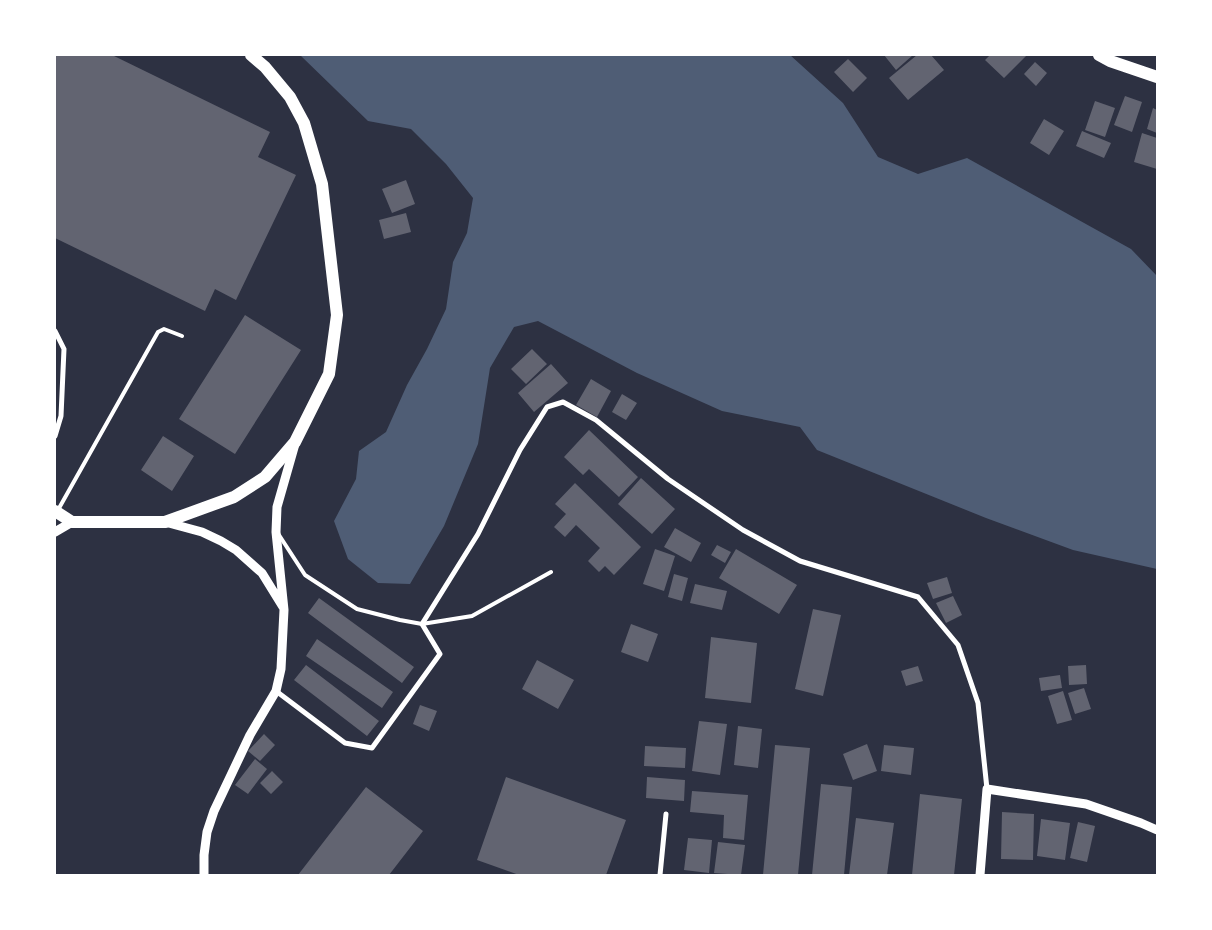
<svg xmlns="http://www.w3.org/2000/svg" width="1212" height="930" font-family="'Fira Sans',sans-serif">
  <style>
    .water { fill: #4f5d75 }
    .building { fill: #626471 }
    .lines { fill: none; stroke-linecap: round; stroke-linejoin: round }
    .service { stroke: #fff; stroke-width: 4 }
    .minor { stroke: #fff; stroke-width: 5 }
    .tertiary { stroke: #fff; stroke-width: 9 }
    .primary { stroke: #fff; stroke-width: 12 }
  </style>
  <rect width="100%" height="100%" fill="#2d3142"/>
  <path class="water" d="M300 55H790L843 103 878 157 918 174 967 158 1131 249 1157 276V569L1073 550 986 518 817 450 800 427 722 411 637 373 538 321 514 327 490 368 478 444 444 526 410 584 378 583 348 559 334 521 356 479 359 451 386 432 407 385 427 349 446 309 453 262 467 233 473 198 446 164 411 129 368 121Z"/>
  <path class="building" d="M55 55H112L270 132 258 157 296 175 236 300 215 289 205 311 55 238Z
    M884 55H913L896 70Z
    M917 55H931L944 70 908 100 889 78Z
    M990 55H1027L1004 78 985 60Z
    M848 59 867 78 853 92 834 72Z
    M1035 62 1047 73 1036 86 1024 74Z
    M1125 96 1142 102 1132 132 1114 125Z
    M1095 101 1115 108 1105 137 1085 130Z
    M1153 108 1157 110V133L1147 129Z
    M1044 119 1064 131 1049 155 1030 143Z
    M1082 131 1111 143 1104 158 1076 146Z
    M1142 133 1157 138V169L1134 162Z
    M406 180 415 204 392 213 382 189Z
    M406 213 411 232 384 239 379 220Z
    M245 315 301 350 235 454 179 419Z
    M532 349 547 364 526 384 511 369Z
    M551 364 568 383 534 412 518 393Z
    M591 379 611 391 597 417 576 405Z
    M622 394 637 403 626 420 612 412Z
    M589 430 638 477 619 497 589 469 583 475 564 457Z
    M163 436 194 456 172 491 141 470Z
    M641 478 675 509 652 534 618 504Z
    M575 483 641 547 614 575 605 566 599 572 588 561 600 548 576 525 565 537 554 527 566 514 555 504Z
    M675 528 701 543 691 562 664 547Z
    M717 545 731 552 725 563 711 555Z
    M655 549 675 556 664 591 643 584Z
    M736 549 797 585 779 614 719 578Z
    M674 574 688 578 682 601 668 597Z
    M947 577 952 593 933 599 927 583Z
    M695 584 727 591 722 610 690 603Z
    M953 596 962 615 946 623 936 603Z
    M319 598 414 667 402 683 308 613Z
    M813 609 841 615 823 696 795 689Z
    M631 624 658 634 648 662 621 652Z
    M711 637 757 643 751 703 705 698Z
    M317 639 393 692 382 708 306 656Z
    M537 660 574 680 558 709 522 689Z
    M306 665 379 721 367 736 294 680Z
    M1086 665 1087 684 1069 685 1068 666Z
    M918 666 923 681 906 686 901 671Z
    M1060 675 1062 688 1041 691 1039 678Z
    M1084 688 1091 709 1075 714 1068 693Z
    M1063 691 1072 720 1057 724 1048 696Z
    M420 705 437 711 429 731 413 724Z
    M699 721 727 724 720 775 692 771Z
    M738 726 762 729 758 768 734 765Z
    M264 734 275 745 260 761 248 751Z
    M867 744 877 771 853 780 843 754Z
    M775 745 810 748 798 875H763Z
    M884 745 914 748 911 775 881 771Z
    M645 746 686 748 685 768 644 766Z
    M255 759 267 769 248 794 235 785Z
    M272 771 283 782 271 794 260 783Z
    M506 777 626 820 606 875H519L477 860Z
    M647 777 685 780 684 801 646 798Z
    M821 784 852 787 844 875H812Z
    M366 787 423 831 389 875H298Z
    M692 791 748 795 744 840 723 838 724 815 690 812Z
    M920 794 962 799 954 875H912Z
    M1002 812 1034 814 1033 860 1001 859Z
    M856 818 894 823 887 875H849Z
    M1041 819 1070 823 1065 860 1037 856Z
    M1078 822 1095 826 1087 862 1070 858Z
    M688 838 712 840 709 873 684 870Z
    M718 842 745 845 741 875 714 873Z"/>
  <g class="lines">
    <path class="service" d="M58 510 158 332 164 329 182 336
      M279 535 305 575 357 609 400 620 422 624 472 616 551 572"/>
    <path class="minor" d="M55 331 64 349 61 416 55 436
      M276 691 345 743 372 748 440 654 422 624 478 534 520 450 547 407 563 402 596 420 668 479 743 530 800 561 918 597 958 645 978 703 987 789
      M660 875 666 814"/>
    <path class="tertiary" d="M165 522 202 532 221 541 236 550 262 573 283 607
      M55 532 72 522
      M204 875V855L207 832 214 811 250 735 276 691 281 669 284 610 276 532 277 507 295 444
      M980 875 987 789 1086 804 1141 823 1157 830"/>
    <path class="primary" d="M1099 55 1110 61 1157 77
      M55 511 72 522H165L234 497 265 477 295 442 329 374 337 315 322 184 304 123 290 97 265 67 251 55"/>
  </g>
  <rect width="1212" height="930" fill="none" stroke="#ffffff" stroke-width="112"/>
</svg>
